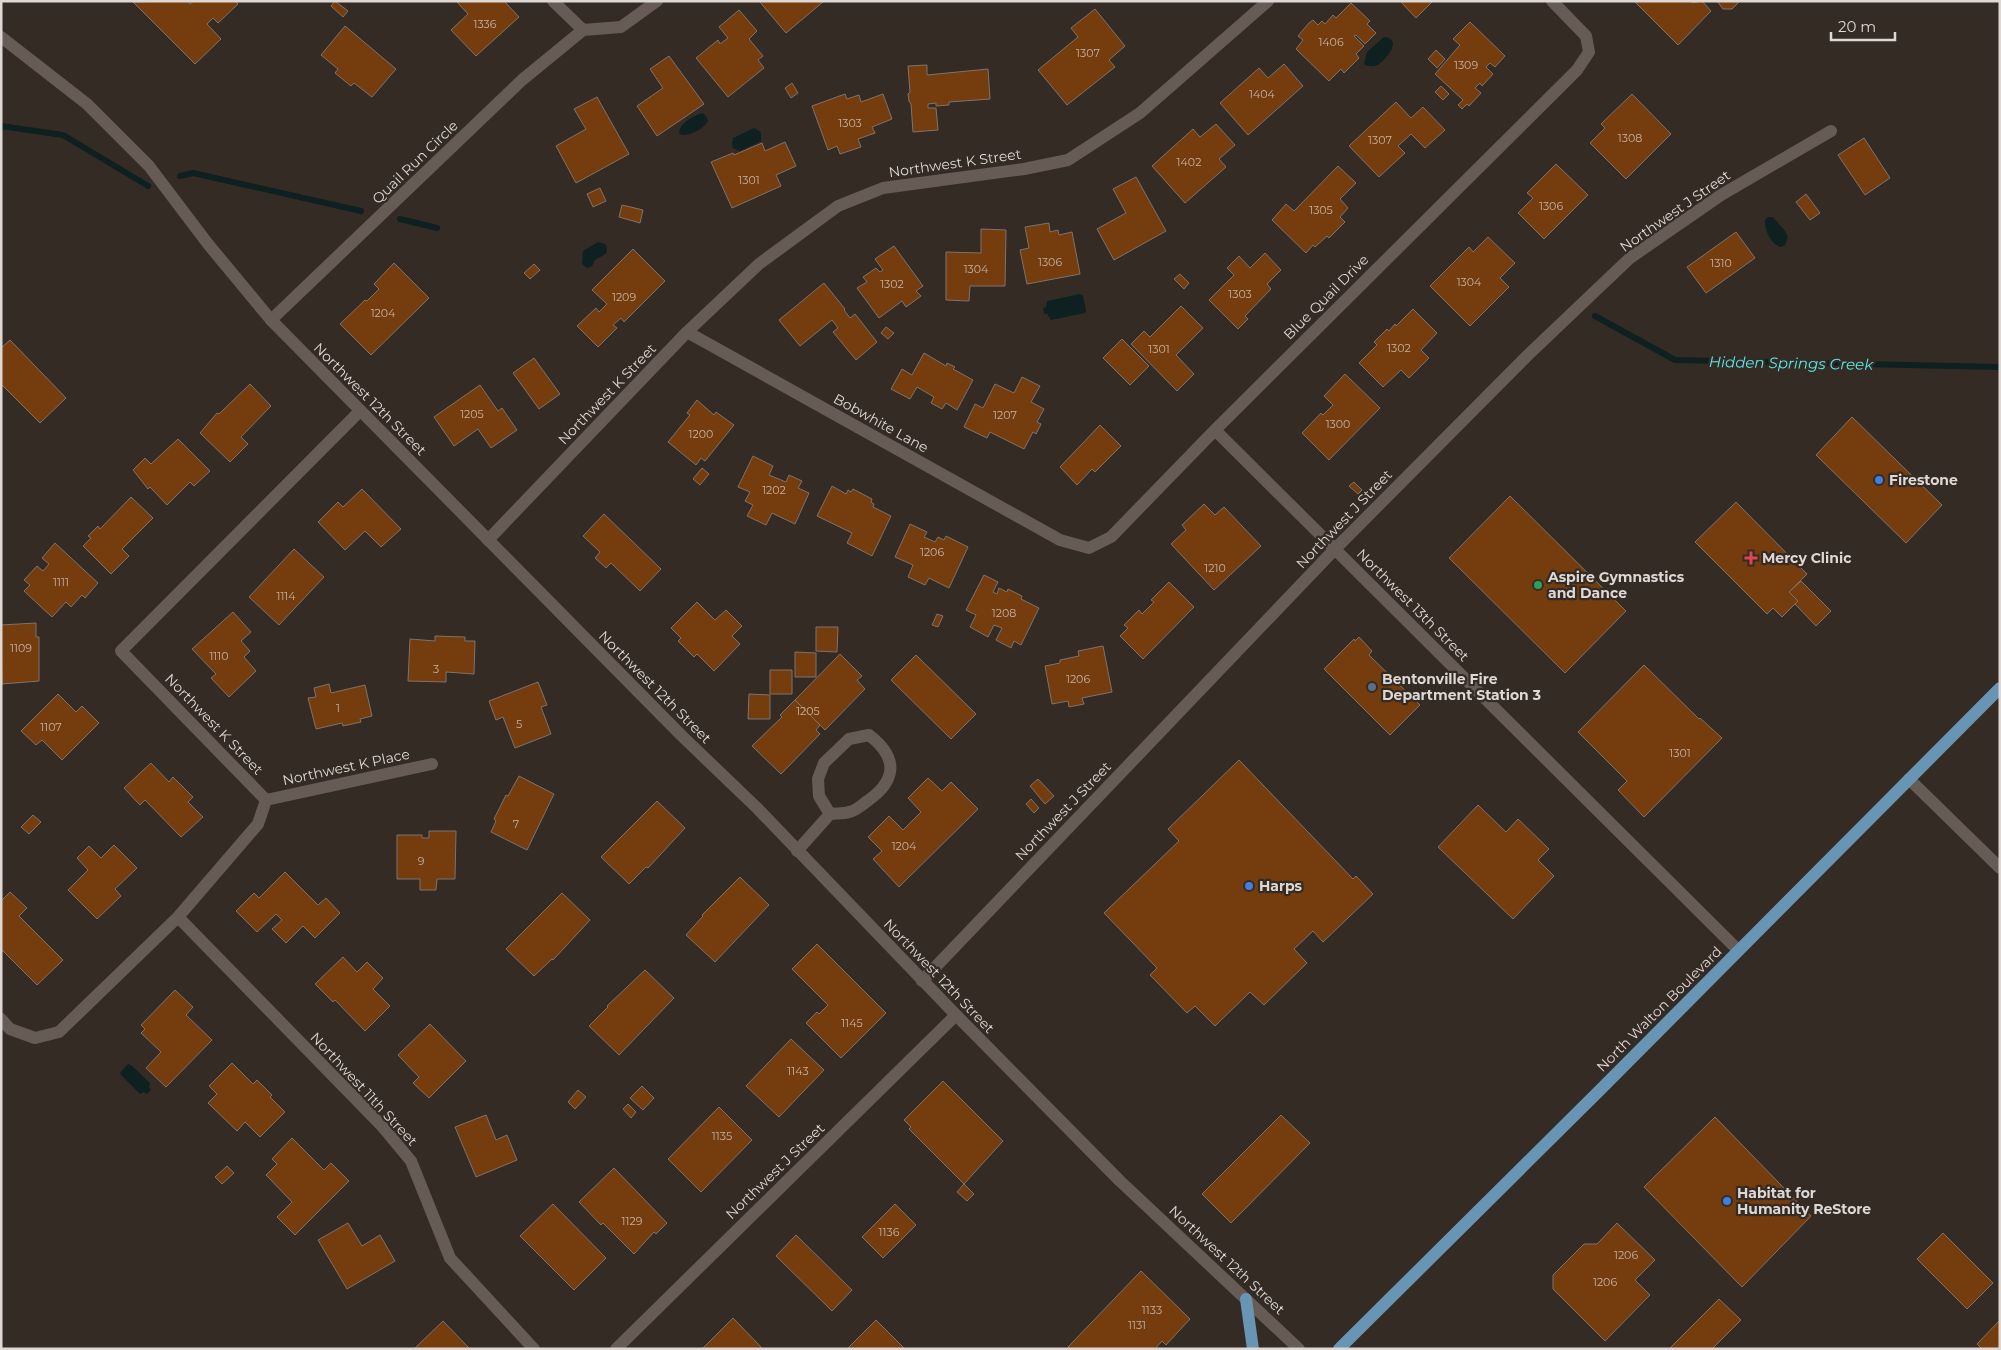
<svg xmlns="http://www.w3.org/2000/svg" width="2001" height="1350" font-family="Montserrat,sans-serif">
  <style>
    .water { fill: #0e2020 }
    .lines { fill: none; stroke-linecap: round; stroke-linejoin: round }
    .stream { stroke: #0e2020; stroke-width: 6 }
    .building { fill: #753c0e; stroke: #7e736c }
    .minor { stroke: #665b55; stroke-width: 12 }
    .tertiary { stroke: #665b55; stroke-width: 12 }
    .primary { stroke: #6795b3; stroke-width: 12 }
    .shop-dot { fill: #3f7fe0; stroke: #352b25; stroke-width: 2 }
    .health-dot { fill: #e0444e; stroke: #352b25; stroke-width: 2 }
    .leisure-dot { fill: #2e9e5b; stroke: #352b25; stroke-width: 2 }
    .service-dot { fill: #5c6f8a; stroke: #352b25; stroke-width: 2 }
    .labels { text-anchor: middle; dominant-baseline: central; stroke-width: 4.5; stroke-linejoin: round; paint-order: stroke }
    .number-label { font-size: 11px; fill: #c4b1a2 }
    .street-label { font-size: 14px; fill: #ded8d4; stroke: #352b25 }
    .poi-label { font-size: 14px; font-weight: bold; fill: #ded8d4; stroke: #352b25; text-anchor: start }
    .water-label { font-size: 15px; font-style: italic; fill: #5ae9ea; stroke: #352b25 }
  </style>
  <rect width="100%" height="100%" fill="#352b25"/>
  <path class="water" d="M1384 37C1403 39 1387 58 1379 64 1375 67 1370 66 1367 66L1364 64 1367 52Z
    M702 113 706 116 708 121C704 129 690 136 681 135L679 132C681 122 693 116 702 113Z
    M754 128 761 132V141L740 151 733 148 732 145 733 138Z
    M1768 217H1773L1785 231 1788 237 1785 245 1781 247C1771 245 1764 229 1765 220Z
    M598 242 605 244C611 255 602 255 595 260L592 266 587 268 582 264 583 251Z
    M1080 294 1083 296 1086 310 1085 313 1051 320 1047 314H1044L1043 308 1046 307 1047 301Z
    M128 1064 131 1065 150 1083 149 1088 151 1090 147 1094 144 1092 140 1094 121 1075 120 1073Z"/>
  <g class="lines">
    <path class="stream" d="M1 126 63 135 148 186
      M180 176 193 173 361 211
      M400 219 437 228
      M1595 316 1675 360 2000 367"/>
  </g>
  <path class="building" d="M188 1 190 4 194 1H235L238 4 218 23 213 18 207 24 221 39 195 64 133 2Z
    M335 1 348 11 343 17 331 6Z
    M456 1H504L519 17 476 56 451 30 468 14Z
    M759 1H824L786 33Z
    M1400 1H1433L1416 18Z
    M1634 1H1691L1692 3 1702 1 1711 11 1678 45Z
    M1717 1H1738V3L1732 9H1723Z
    M1351 3 1370 21 1367 24 1376 33 1365 44 1356 35 1354 36 1364 46 1356 54 1359 58 1344 73 1341 69 1329 81 1296 49 1303 40 1298 36 1309 23 1313 20 1318 25 1322 21 1325 24 1333 15 1336 18Z
    M1095 9 1125 46 1109 60 1115 67 1067 105 1038 70 1078 37 1071 28Z
    M739 10 757 31 749 39 763 56 758 60 764 68 728 97 696 58 718 40 720 44 728 38 719 27Z
    M1470 22 1505 56 1495 67 1490 63 1486 67 1493 74 1482 86 1480 83 1475 88 1481 93 1469 106 1467 104 1462 109 1458 105 1463 100 1435 74 1460 45 1453 39Z
    M345 26 396 69 372 97 354 83 351 86 335 73 338 69 321 55Z
    M1436 50 1445 59 1437 68 1428 59Z
    M669 56 704 104 657 136 637 106 663 88 650 69Z
    M1284 64 1303 86 1248 135 1220 103 1259 68 1268 78Z
    M927 65V75L988 69 990 99 949 102V105L936 106V103L928 104V108H936L938 130 913 132 911 104 909 101 908 94 910 92 908 66Z
    M792 83 798 93 791 98 785 88Z
    M1441 86 1449 94 1443 100 1435 92Z
    M845 94 847 99 859 95 861 102 883 94 892 119 872 127 875 133 858 139 861 147 840 154 837 146 828 150 812 106Z
    M1632 94 1671 134 1626 179 1590 143 1605 128 1601 124Z
    M597 97 629 154 576 183 556 146 586 129 574 109Z
    M1396 102 1411 118 1423 107 1445 130 1425 148 1411 134 1398 146 1405 153 1379 177 1349 146Z
    M1216 124 1235 145 1219 159 1226 167 1185 203 1152 166 1193 129 1200 137Z
    M1864 138 1890 178 1865 195 1838 155Z
    M785 142 796 166 776 175 781 186 732 208 711 162 733 153 734 155 762 143 765 151Z
    M1556 164 1588 195 1544 239 1518 213 1533 198 1527 193Z
    M1338 166 1356 183 1340 199 1348 208 1340 217 1345 222 1329 238 1327 236 1315 247 1313 245 1306 253 1272 220 1286 204 1294 211Z
    M1136 177 1166 231 1114 260 1097 229 1126 213 1113 189Z
    M600 188 606 201 593 207 587 194Z
    M1806 194 1820 213 1810 220 1796 202Z
    M622 205 643 210 640 223 619 217Z
    M1049 223 1050 232 1058 230 1059 235 1072 232 1080 274 1027 284 1020 250 1029 248 1025 227Z
    M981 229 1006 230 1005 286H970L969 301 946 300V252L981 253Z
    M1736 232 1755 258 1706 293 1687 267Z
    M1488 237 1515 263 1500 278 1509 287 1470 326 1430 286 1469 247 1473 252Z
    M894 246 923 286 916 291 921 296 906 307 902 301 879 318 857 288 867 282 863 277 876 268 880 272 883 270 875 259Z
    M633 249 665 281 624 322 621 318 613 325 617 328 598 347 577 326 596 308 599 312 607 304 592 290Z
    M1265 253 1281 270 1267 284 1271 289 1245 316 1248 319 1238 329 1209 300 1234 275 1227 268 1239 256 1250 268Z
    M394 263 429 298 371 355 340 324 365 300 367 301 379 289 374 284Z
    M534 264 540 270 530 279 524 273Z
    M1180 274 1189 283 1184 289 1174 279Z
    M824 283 845 309 844 310 850 318 855 314 877 342 856 360 833 332 838 328 832 320 800 346 779 320Z
    M1181 306 1203 328 1176 355 1194 374 1177 391 1131 344 1144 331 1150 337Z
    M1413 309 1437 333 1421 350 1429 358 1409 378 1401 370 1383 387 1359 363 1377 345 1374 342 1387 329 1389 331 1395 324 1396 326Z
    M886 327 894 333 888 339 881 333Z
    M1122 339 1149 366 1130 385 1103 358Z
    M10 340 66 398 40 423 1 384V348Z
    M924 353 946 366 947 363 955 367 953 369 973 380 957 410 946 403 942 409 931 403 934 397 917 387 910 399 891 389 902 369 912 375Z
    M534 358 560 394 539 409 513 373Z
    M1345 374 1380 408 1329 460 1302 433 1321 413 1323 415 1333 405 1324 396Z
    M1022 377 1040 386 1031 402 1044 409 1037 422 1041 424 1036 434 1033 432 1024 449 990 432 987 438 964 427 975 404 983 408 995 384 1014 393Z
    M250 384 271 406 241 437 248 444 230 462 200 433 217 413 219 414Z
    M480 385 498 411 502 408 517 430 491 448 478 429 454 446 434 417Z
    M697 400 714 415 716 412 734 425 705 461 701 458 696 465 668 442 690 415 687 413Z
    M1852 417 1942 505 1906 543 1816 455Z
    M1100 425 1121 446 1095 472 1092 469 1077 485 1060 467Z
    M178 439 210 471 194 486 190 482 167 505 150 487 148 489 133 470 145 458 151 464Z
    M753 456 773 466 769 475 786 482 789 475 802 481 798 488 809 493 795 524 772 513 766 525 747 516 753 505 745 501 750 492 738 487Z
    M702 468 709 474 700 485 693 479Z
    M1354 482 1362 490 1358 494 1349 486Z
    M832 486 846 494 848 490 851 492 853 489 872 499 871 502 874 504 873 507 891 516 872 556 847 543 852 533 817 516Z
    M362 489 401 529 381 547 365 531 345 550 318 522 338 502 343 507Z
    M1510 496 1626 611 1565 673 1449 558Z
    M131 497 153 518 122 549 129 556 111 574 83 546 91 538 88 536 98 526 100 529Z
    M1736 502 1807 574 1789 592 1798 601 1782 617 1773 608 1767 614 1695 542Z
    M1204 504 1215 515 1224 507 1261 546 1214 590 1171 544 1186 530 1182 525Z
    M604 514 661 569 640 591 611 563 606 568 595 558 600 552 583 536Z
    M910 524 927 532 924 537 935 542 938 537 944 540 946 536 968 547 949 588 929 578 925 585 908 577 913 565 895 557Z
    M55 543 98 583 85 598 82 595 71 607 66 602 52 617 24 591 30 585 24 580 37 566 43 571 49 564 42 558Z
    M294 549 324 577 279 625 249 597Z
    M984 575 998 582 993 592 997 594 999 588 1007 592 1008 589 1022 596 1021 599 1039 608 1021 645 1014 641 1011 648 996 640 1002 628 994 625 988 637 970 627 976 615 966 610Z
    M1801 581 1831 611 1816 626 1795 604 1798 601 1789 592Z
    M1169 582 1194 607 1143 659 1120 636 1128 628 1124 625 1139 610 1142 614 1154 602 1151 600Z
    M697 602 715 620 726 610 742 626 732 636 740 644 714 671 697 654 694 657 678 641 681 638 671 628Z
    M233 612 251 632 241 641 250 651 244 657 256 671 229 697 211 678 216 674 192 649Z
    M937 614 943 616 938 627 932 625Z
    M36 623V637H39V681L2 684 1 625Z
    M816 627H838L837 652 816 651Z
    M435 636 465 637V641H475L474 674 446 672V682L408 681 410 639 435 641Z
    M1359 637 1372 651 1369 655 1420 705 1390 735 1324 669 1354 639 1355 641Z
    M1103 646 1112 692 1082 698 1084 704 1069 707 1068 701 1052 704 1045 666 1060 663V660L1079 656 1078 651Z
    M795 652 816 653V677H795Z
    M840 654 862 676 857 680 865 689 825 730 795 700Z
    M916 655 976 714 951 739 891 680Z
    M1644 665 1699 719 1700 718 1722 738 1644 817 1618 790 1627 781 1578 732Z
    M770 670H792V694H770Z
    M538 682 547 705 541 707 551 734 515 748 503 717 496 720 489 701Z
    M329 684 331 693 365 685 372 716 360 719 361 722 343 726 342 723 316 729 308 698 316 697 314 688Z
    M58 694 76 712 82 706 99 723 62 760 42 740 36 745 21 731Z
    M749 694 770 695V719H748Z
    M795 700 820 725 816 730 820 734 781 774 752 746 782 717 780 715Z
    M1239 760 1353 879 1356 876 1373 894 1323 942 1313 931 1294 949 1307 963 1264 1005 1250 992 1215 1026 1195 1006 1187 1013 1150 975 1157 968 1104 913 1179 841 1168 829Z
    M151 763 169 782 173 777 193 797 188 802 203 817 181 837 145 800 140 805 124 788Z
    M519 776 554 794 527 850 491 832 496 821 494 819 506 795 508 796Z
    M928 778 942 791 951 782 978 809 899 887 873 859 882 851 868 837 889 816 903 830 921 812 908 798Z
    M1038 779 1054 796 1045 804 1030 786Z
    M1031 799 1039 808 1034 813 1026 804Z
    M657 801 685 828 648 868 646 867 629 884 601 857Z
    M1478 805 1506 832 1518 819 1549 849 1538 860 1554 876 1513 919 1438 847Z
    M33 815 41 822 29 834 21 827Z
    M429 831H456L455 879H437L436 890H420V879H397V835H422V838H429Z
    M114 845 137 868 115 889 121 896 97 919 68 890 88 870 77 858 89 846 101 858Z
    M285 872 318 905 326 898 340 913 315 938 303 926 286 943 272 929 282 920 276 914 257 932 236 911 254 893 259 898Z
    M740 877 769 905 715 962 686 935 703 916 702 915Z
    M10 892 27 908 19 916 63 960 37 985 1 949V901Z
    M562 893 590 920 553 960 552 959 534 976 506 949Z
    M817 944 886 1013 841 1058 806 1023 817 1012 819 1014 828 1005 792 969Z
    M343 957 357 972 367 962 383 978 373 989 390 1006 365 1031 335 1000 333 1002 315 984Z
    M645 970 674 998 619 1055 589 1026 608 1007 607 1006Z
    M175 990 193 1007 186 1015 212 1040 166 1087 146 1068 161 1052 141 1033 145 1029 141 1025Z
    M430 1024 466 1061 429 1098 413 1083 419 1077 398 1055Z
    M791 1039 824 1070 779 1117 746 1086Z
    M232 1063 253 1084 257 1080 272 1095 270 1097 285 1112 260 1137 245 1122 237 1131 208 1103 217 1094 209 1086Z
    M943 1081 1003 1141 964 1184 909 1129 911 1127 904 1120Z
    M642 1086 654 1098 643 1110 630 1098Z
    M578 1090 586 1097 575 1109 568 1102Z
    M628 1104 636 1112 631 1118 623 1109Z
    M719 1107 752 1140 701 1192 668 1159Z
    M486 1115 496 1140 507 1135 517 1160 476 1177 455 1127Z
    M1281 1115 1310 1143 1231 1223 1202 1194Z
    M1715 1117 1811 1216 1742 1287 1644 1187Z
    M292 1138 324 1170 331 1163 349 1181 295 1235 277 1217 292 1202 266 1175 277 1164 272 1159Z
    M227 1166 234 1173 222 1184 215 1177Z
    M614 1168 667 1223 656 1234 654 1232 634 1254 603 1223 601 1225 579 1202Z
    M964 1184 974 1194 967 1201 957 1192Z
    M553 1204 606 1258 574 1290 520 1236Z
    M895 1204 916 1225 883 1258 862 1237Z
    M348 1223 362 1246 380 1235 395 1261 347 1289 318 1240Z
    M1617 1223 1655 1260 1635 1280 1650 1295 1605 1341 1553 1289V1275L1584 1244H1597Z
    M1943 1233 1993 1283 1967 1309 1917 1259Z
    M796 1235 852 1290 832 1311 776 1256Z
    M1141 1271 1190 1319 1166 1345 1162 1341 1155 1349H1070L1068 1347Z
    M1719 1299 1741 1320 1712 1349H1669Z
    M733 1318 761 1347 760 1349H702Z
    M876 1320 905 1349H847Z
    M2000 1320V1349H1982L1977 1344Z
    M443 1321 470 1349H414Z"/>
  <g class="lines">
    <path class="minor" d="M553 1 583 30 621 27 657 1
      M271 320 522 80 583 30
      M687 332 1060 540 1089 548 1111 537 1215 430 1577 70 1589 52 1586 36 1552 1
      M1215 430 1738 950
      M488 540 687 332 759 264 838 206 883 188 1024 169 1068 160 1140 113 1268 1
      M1909 779 2000 868
      M266 800 432 764
      M797 851 830 814C836 813 843 814 849 812 855 811 861 806 866 802 897 781 899 758 869 735L849 739 824 763 818 779 819 796 830 814
      M178 917 381 1125 411 1161 450 1258 534 1349
      M922 981 1335 549 1528 355 1630 258 1721 195 1831 131
      M1 1019 10 1029 35 1038 59 1032 178 917 258 824 266 800 121 651 360 411
      M616 1349 956 1015"/>
    <path class="tertiary" d="M1 37 87 104 149 166 208 244 271 320 682 736 757 808 956 1015 1120 1181 1299 1349"/>
    <path class="primary" d="M1246 1299 1253 1349
      M1339 1349 1601 1089 2000 688"/>
  </g>
  <g class="shop-dot">
    <circle cx="1879" cy="480" r="5"/>
    <circle cx="1249" cy="886" r="5"/>
    <circle cx="1727" cy="1201" r="5"/>
  </g>
  <path class="health-dot" d="M1748.5 550.5h5v5h5v5h-5v5h-5v-5h-5v-5h5z"/>
  <circle class="leisure-dot" cx="1538" cy="585" r="5"/>
  <circle class="service-dot" cx="1372" cy="687" r="5"/>
  <g class="labels">
    <g class="number-label">
      <text x="485" y="24">1336</text>
      <text x="1331" y="42">1406</text>
      <text x="1088" y="53">1307</text>
      <text x="1466" y="65">1309</text>
      <text x="1262" y="94">1404</text>
      <text x="850" y="123">1303</text>
      <text x="1630" y="138">1308</text>
      <text x="1380" y="140">1307</text>
      <text x="1189" y="162">1402</text>
      <text x="749" y="180">1301</text>
      <text x="1551" y="206">1306</text>
      <text x="1321" y="210">1305</text>
      <text x="1050" y="262">1306</text>
      <text x="1721" y="263">1310</text>
      <text x="976" y="269">1304</text>
      <text x="1469" y="282">1304</text>
      <text x="892" y="284">1302</text>
      <text x="1240" y="294">1303</text>
      <text x="624" y="297">1209</text>
      <text x="383" y="313">1204</text>
      <text x="1399" y="348">1302</text>
      <text x="1159" y="349">1301</text>
      <text x="472" y="414">1205</text>
      <text x="1005" y="415">1207</text>
      <text x="1338" y="424">1300</text>
      <text x="701" y="434">1200</text>
      <text x="774" y="490">1202</text>
      <text x="932" y="552">1206</text>
      <text x="1215" y="568">1210</text>
      <text x="61" y="582">1111</text>
      <text x="286" y="596">1114</text>
      <text x="1004" y="613">1208</text>
      <text x="21" y="648">1109</text>
      <text x="219" y="656">1110</text>
      <text x="436" y="669">3</text>
      <text x="1078" y="679">1206</text>
      <text x="338" y="708">1</text>
      <text x="808" y="711">1205</text>
      <text x="519" y="724">5</text>
      <text x="51" y="727">1107</text>
      <text x="1680" y="753">1301</text>
      <text x="516" y="824">7</text>
      <text x="904" y="846">1204</text>
      <text x="421" y="861">9</text>
      <text x="852" y="1023">1145</text>
      <text x="798" y="1071">1143</text>
      <text x="722" y="1136">1135</text>
      <text x="632" y="1221">1129</text>
      <text x="889" y="1232">1136</text>
      <text x="1626" y="1255">1206</text>
      <text x="1605" y="1282">1206</text>
      <text x="1152" y="1310">1133</text>
      <text x="1137" y="1325">1131</text>
    </g>
    <g class="street-label">
      <text transform="translate(415 162) rotate(-44)">Quail Run Circle</text>
      <text transform="translate(955 163) rotate(-8)">Northwest K Street</text>
      <text transform="translate(1675 211) rotate(-35)">Northwest J Street</text>
      <text transform="translate(1326 297) rotate(-45)">Blue Quail Drive</text>
      <text transform="translate(607 394) rotate(-46)">Northwest K Street</text>
      <text transform="translate(370 399) rotate(45)">Northwest 12th Street</text>
      <text transform="translate(881 423) rotate(29)">Bobwhite Lane</text>
      <text transform="translate(1344 519) rotate(-46)">Northwest J Street</text>
      <text transform="translate(1413 605) rotate(45)">Northwest 13th Street</text>
      <text transform="translate(655 687) rotate(45)">Northwest 12th Street</text>
      <text transform="translate(214 724) rotate(46)">Northwest K Street</text>
      <text transform="translate(346 767) rotate(-12)">Northwest K Place</text>
      <text transform="translate(1063 811) rotate(-46)">Northwest J Street</text>
      <text transform="translate(939 976) rotate(46)">Northwest 12th Street</text>
      <text transform="translate(1659 1009) rotate(-45)">North Walton Boulevard</text>
      <text transform="translate(364 1089) rotate(47)">Northwest 11th Street</text>
      <text transform="translate(775 1171) rotate(-44)">Northwest J Street</text>
      <text transform="translate(1227 1260) rotate(43)">Northwest 12th Street</text>
    </g>
    <g class="poi-label">
      <text x="1889" y="480">Firestone</text>
      <text x="1762" y="558">Mercy Clinic</text>
      <text x="1548" y="577">Aspire Gymnastics<tspan x="1548" dy="16">and Dance</tspan></text>
      <text x="1382" y="679">Bentonville Fire<tspan x="1382" dy="16">Department Station 3</tspan></text>
      <text x="1259" y="886">Harps</text>
      <text x="1737" y="1193">Habitat for<tspan x="1737" dy="16">Humanity ReStore</tspan></text>
    </g>
    <g class="water-label">
      <text transform="translate(1791 363) rotate(1)">Hidden Springs Creek</text>
    </g>
  </g>
  <rect width="2001" height="1350" fill="none" stroke="#ded8d4" stroke-width="5"/>
  <path d="M1831 32v8h64v-8" fill="none" stroke="#ded8d4" stroke-width="2.5"/>
  <text x="1838" y="32" font-size="15" fill="#ded8d4" stroke="#352b25" stroke-width="4" paint-order="stroke">20 m</text>
</svg>
